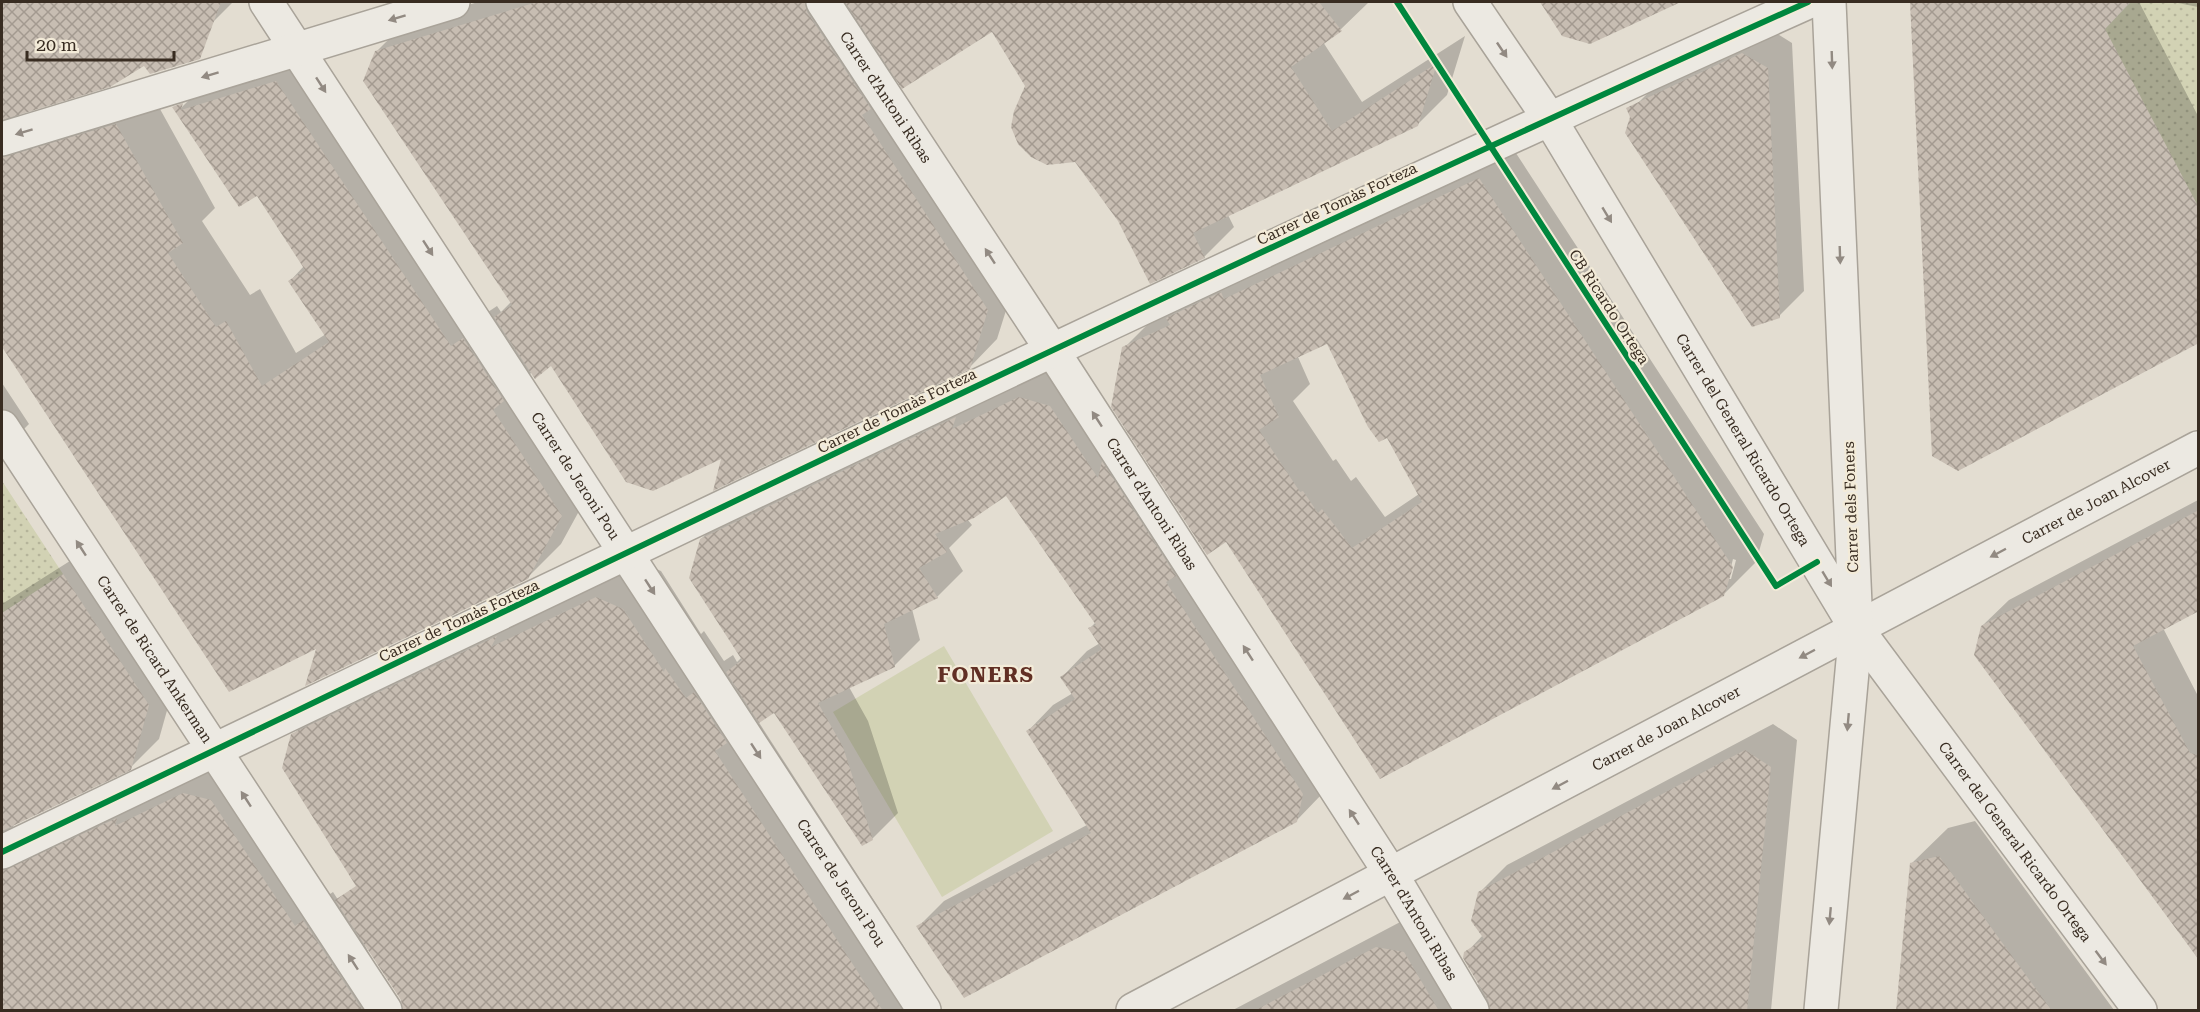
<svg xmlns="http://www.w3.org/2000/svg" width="2200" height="1012" font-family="'Roboto Serif',serif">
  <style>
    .grass { fill: url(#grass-dots) }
    .park { fill: #d2d2b4 }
    .shadow { fill: #0003; fill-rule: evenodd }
    .building { fill: url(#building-cross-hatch); fill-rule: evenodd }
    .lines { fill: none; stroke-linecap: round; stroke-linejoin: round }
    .minor-casing { stroke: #a9a399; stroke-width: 36 }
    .minor { stroke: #ece9e2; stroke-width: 33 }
    .cycleway-casing { stroke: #f3ebd8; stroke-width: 10 }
    .cycleway { stroke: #00873e; stroke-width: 6 }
    .oneway { fill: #928a82 }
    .labels { text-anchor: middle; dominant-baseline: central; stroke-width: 4.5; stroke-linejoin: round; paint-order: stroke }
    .street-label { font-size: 15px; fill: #382c21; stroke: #f3ebd8 }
    .district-label { font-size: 21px; font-weight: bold; letter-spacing: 1.5px; fill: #612f24; stroke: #f3ebd8 }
  </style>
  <defs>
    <pattern id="grass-dots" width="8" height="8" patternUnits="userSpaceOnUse" patternTransform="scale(1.5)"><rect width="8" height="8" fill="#d2d2b4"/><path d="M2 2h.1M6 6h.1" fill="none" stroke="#b5b49a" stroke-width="1.8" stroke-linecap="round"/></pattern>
    <pattern id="building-cross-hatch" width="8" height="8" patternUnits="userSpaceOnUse" patternTransform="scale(1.5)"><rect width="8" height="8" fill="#c7bdb2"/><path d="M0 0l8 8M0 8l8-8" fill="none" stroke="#a39a90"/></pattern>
  </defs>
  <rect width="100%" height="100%" fill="#e3ddd1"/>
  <path class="grass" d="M2131 2H2198V208L2102 32Z
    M2 481 63 574 2 613Z"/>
  <path class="park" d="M944 646 1053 831 942 897 833 712Z"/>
  <path class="shadow" d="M2 2H233L212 23 18 113 22 119 150 91 215 208 202 221 250 295 260 289 296 353 326 334 290 281 304 266 257 193 177 112 210 79 310 49 485 314 497 306 501 312 512 301 376 52 404 24 478 2H1369L1340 30 1323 42 1362 102 1465 36 1447 95 1417 125 1228 215 1234 227 1204 257 1120 220 1027 85 992 29 898 79 890 87 1015 282 997 339 970 367 724 456 552 364 532 372 526 378 595 482 561 544 527 578 318 646 229 690 2 345Z
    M1542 2H1675L1590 42 1563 35Z
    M1911 2H2139L2198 116V342L1933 455Z
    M2173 2H2198V7Z
    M1768 28 1792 43 1804 291 1779 316 1634 107 1660 81Z
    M1512 147 1764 534 1756 562 1723 595 1381 777 1124 348 1157 315ZM1327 342 1388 436 1419 494 1385 517 1356 477 1351 481 1336 459 1333 461 1293 401 1310 384 1298 357ZM1733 559 1736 560 1731 579H1728Z
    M1046 372 1076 381 1119 446 1128 437 1200 549 1192 557 1322 794 1296 821 918 927 944 901 1087 825 1028 731 1053 705 1073 693 1062 677 1087 651 1100 643 1090 628 1096 622 1007 494 967 519 972 525 949 548 963 571 937 597 912 609 920 640 894 666 849 687 868 721 898 813 872 839 774 710 758 721 923 976 915 1004 909 1010H439L293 735 331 696 635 560 661 571 701 634 704 631 724 661 733 655 737 662 742 657 701 539 727 513Z
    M2 383 29 424 2 451Z
    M2198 500V610L2163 628 2198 696V959L1982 626 2009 600Z
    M92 547 177 675 159 739 130 768 13 824 14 831 213 765 324 898 333 892 357 929 397 1010H2V604Z
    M1773 724 1797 740 1771 1010H1233L1404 920 1471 992 1479 984 1466 953 1483 935 1479 893 1507 865Z
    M1975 821 2114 1010H1897L1911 864 1948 828Z"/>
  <path class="building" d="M2 2H221L200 59 150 74 144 66 110 87 2 120Z
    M537 2H805L807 12 871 109 862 115 988 310 970 369 713 491 721 459 653 491 626 482 551 366 535 379 494 317 512 305 363 81 375 51Z
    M845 2H1319L1342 31 1291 67 1332 131 1437 63 1418 126 1193 233 1205 258 1150 284 1118 221 1075 162 1047 165 1031 157 1018 144 1011 127 1014 111 1025 86 992 32 902 89Z
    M1540 2H1681L1590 44 1562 36Z
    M1910 2H2130L2105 29 2199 208V343L1958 471 1932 456Z
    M1742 53 1768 68 1780 318 1752 327 1625 133 1630 117 1626 108Z
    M276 81 451 346 463 338 504 401 493 410 562 516 528 579 305 686 316 649 229 692 2 347V157L116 124 183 243 168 253 216 327 226 321 262 386 329 342 288 281 305 270 257 196 239 207 172 107 183 103 181 110Z
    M1479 178 1733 567 1724 596 1380 779 1226 542 1207 555 1111 407 1122 347 1170 325 1166 318 1221 292 1224 299ZM1327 344 1368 427 1379 442 1387 438 1422 502 1352 548 1322 509 1318 513 1303 491 1300 492 1259 430 1279 417 1260 375Z
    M1019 397 1050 406 1098 478 1102 461 1176 576 1166 582 1303 794 1297 822 964 998 916 926 1091 833 1026 731 1075 699 1060 677 1102 649 1088 628 1096 625 1006 496 974 518 935 534 947 552 919 568 938 598 884 624 895 667 818 703 843 747 873 840 862 846 774 713 759 723 726 672 742 660 689 578 700 539 956 417 952 429Z
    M2199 510V611L2133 646 2190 753 2199 755V960L1974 655 1981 626Z
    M63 574 149 705 131 770 2 831V613Z
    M596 597 623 609 664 672 665 668 686 698 694 692 727 743 715 751 883 1011H403L401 1000 335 900 356 886 282 768 291 734 497 636 491 647Z
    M1745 750 1771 767 1747 1011H1491L1488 1000 1463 958 1464 952 1484 939 1471 921 1478 892Z
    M183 793 211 800 295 926 303 920 363 1011H2V871L117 818 115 826Z
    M1939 856 2052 1011H1896L1910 863Z
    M1376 947 1404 952 1439 1011H1254Z"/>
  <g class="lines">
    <defs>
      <g id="minor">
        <path id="s1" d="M266 2 924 1010"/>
        <path id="s2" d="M823 2 1052 350 1391 874 1472 1010"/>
        <path id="s3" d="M1470 2 1549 118 1856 628 2140 1010"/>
        <path d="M2 139 453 2"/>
        <path id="s4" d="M2 427 385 1010"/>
        <path d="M2 852C602 565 1201 274 1808 2"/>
        <path id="s5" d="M1133 1010 2198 448"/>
        <path d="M1821 1010 1856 628 1829 2"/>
      </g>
    </defs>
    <use href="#minor" class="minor-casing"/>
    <use href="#minor" class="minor"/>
    <defs>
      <path id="cycleway" d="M1397 2 1776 586 1817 562
        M2 852C602 565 1201 274 1808 2"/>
    </defs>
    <use href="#cycleway" class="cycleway-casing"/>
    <use href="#cycleway" class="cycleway"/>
  </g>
  <defs><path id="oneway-solid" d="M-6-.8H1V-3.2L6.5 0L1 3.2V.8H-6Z" transform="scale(1.5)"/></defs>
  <g class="oneway">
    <use href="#oneway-solid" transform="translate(397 18) rotate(163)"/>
    <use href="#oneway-solid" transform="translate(1502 50) rotate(56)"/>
    <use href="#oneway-solid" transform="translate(1832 60) rotate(88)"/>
    <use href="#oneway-solid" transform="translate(210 75) rotate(163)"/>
    <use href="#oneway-solid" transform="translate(321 85) rotate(57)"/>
    <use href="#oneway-solid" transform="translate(24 132) rotate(163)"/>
    <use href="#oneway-solid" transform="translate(1607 215) rotate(59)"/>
    <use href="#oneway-solid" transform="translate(428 248) rotate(57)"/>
    <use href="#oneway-solid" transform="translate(1840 255) rotate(88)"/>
    <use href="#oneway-solid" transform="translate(990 256) rotate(-123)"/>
    <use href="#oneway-solid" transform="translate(1097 419) rotate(-123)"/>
    <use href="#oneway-solid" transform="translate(81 548) rotate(-123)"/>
    <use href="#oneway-solid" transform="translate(1998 553) rotate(152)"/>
    <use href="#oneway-solid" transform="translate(1827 579) rotate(59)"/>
    <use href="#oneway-solid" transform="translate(650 587) rotate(57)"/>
    <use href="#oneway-solid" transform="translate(1248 653) rotate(-123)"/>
    <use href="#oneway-solid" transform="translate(1807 654) rotate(152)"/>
    <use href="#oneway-solid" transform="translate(1848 722) rotate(95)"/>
    <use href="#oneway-solid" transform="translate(756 751) rotate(57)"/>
    <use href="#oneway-solid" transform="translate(1560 785) rotate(152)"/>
    <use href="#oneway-solid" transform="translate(246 799) rotate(-123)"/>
    <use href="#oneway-solid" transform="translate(1354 817) rotate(-123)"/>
    <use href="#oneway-solid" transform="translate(1351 895) rotate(152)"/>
    <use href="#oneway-solid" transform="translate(1830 916) rotate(95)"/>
    <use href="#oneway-solid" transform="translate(2101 958) rotate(53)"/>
    <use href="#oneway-solid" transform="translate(353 962) rotate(-123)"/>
  </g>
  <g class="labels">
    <g class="street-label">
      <text stroke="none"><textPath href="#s2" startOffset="114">Carrer d'Antoni Ribas</textPath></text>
      <text transform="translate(1337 204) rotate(-25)">Carrer de Tomàs Forteza</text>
      <text transform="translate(1609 307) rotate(57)">CB Ricardo Ortega</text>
      <text transform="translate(897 411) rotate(-26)">Carrer de Tomàs Forteza</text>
      <text stroke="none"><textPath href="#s3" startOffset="516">Carrer del General Ricardo Ortega</textPath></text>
      <text stroke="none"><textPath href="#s1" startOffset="566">Carrer de Jeroni Pou</textPath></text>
      <text stroke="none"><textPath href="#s5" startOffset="1089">Carrer de Joan Alcover</textPath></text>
      <text stroke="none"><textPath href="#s2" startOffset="600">Carrer d'Antoni Ribas</textPath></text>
      <text transform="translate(1851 507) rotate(-92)">Carrer dels Foners</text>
      <text transform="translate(459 621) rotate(-25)">Carrer de Tomàs Forteza</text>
      <text stroke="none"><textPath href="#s4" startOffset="278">Carrer de Ricard Ankerman</textPath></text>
      <text stroke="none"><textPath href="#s5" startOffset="603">Carrer de Joan Alcover</textPath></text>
      <text stroke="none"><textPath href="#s3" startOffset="1002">Carrer del General Ricardo Ortega</textPath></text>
      <text stroke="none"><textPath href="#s1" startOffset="1052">Carrer de Jeroni Pou</textPath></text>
      <text stroke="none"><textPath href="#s2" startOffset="1086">Carrer d'Antoni Ribas</textPath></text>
    </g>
    <g class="district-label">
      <text x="986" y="675">FONERS</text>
    </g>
  </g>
  <rect width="2200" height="1012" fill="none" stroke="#382c21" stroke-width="6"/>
  <path d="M27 51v9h147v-9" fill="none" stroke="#382c21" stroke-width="3"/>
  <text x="36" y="51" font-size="18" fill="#382c21" stroke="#f3ebd8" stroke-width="4.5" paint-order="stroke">20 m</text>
</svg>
